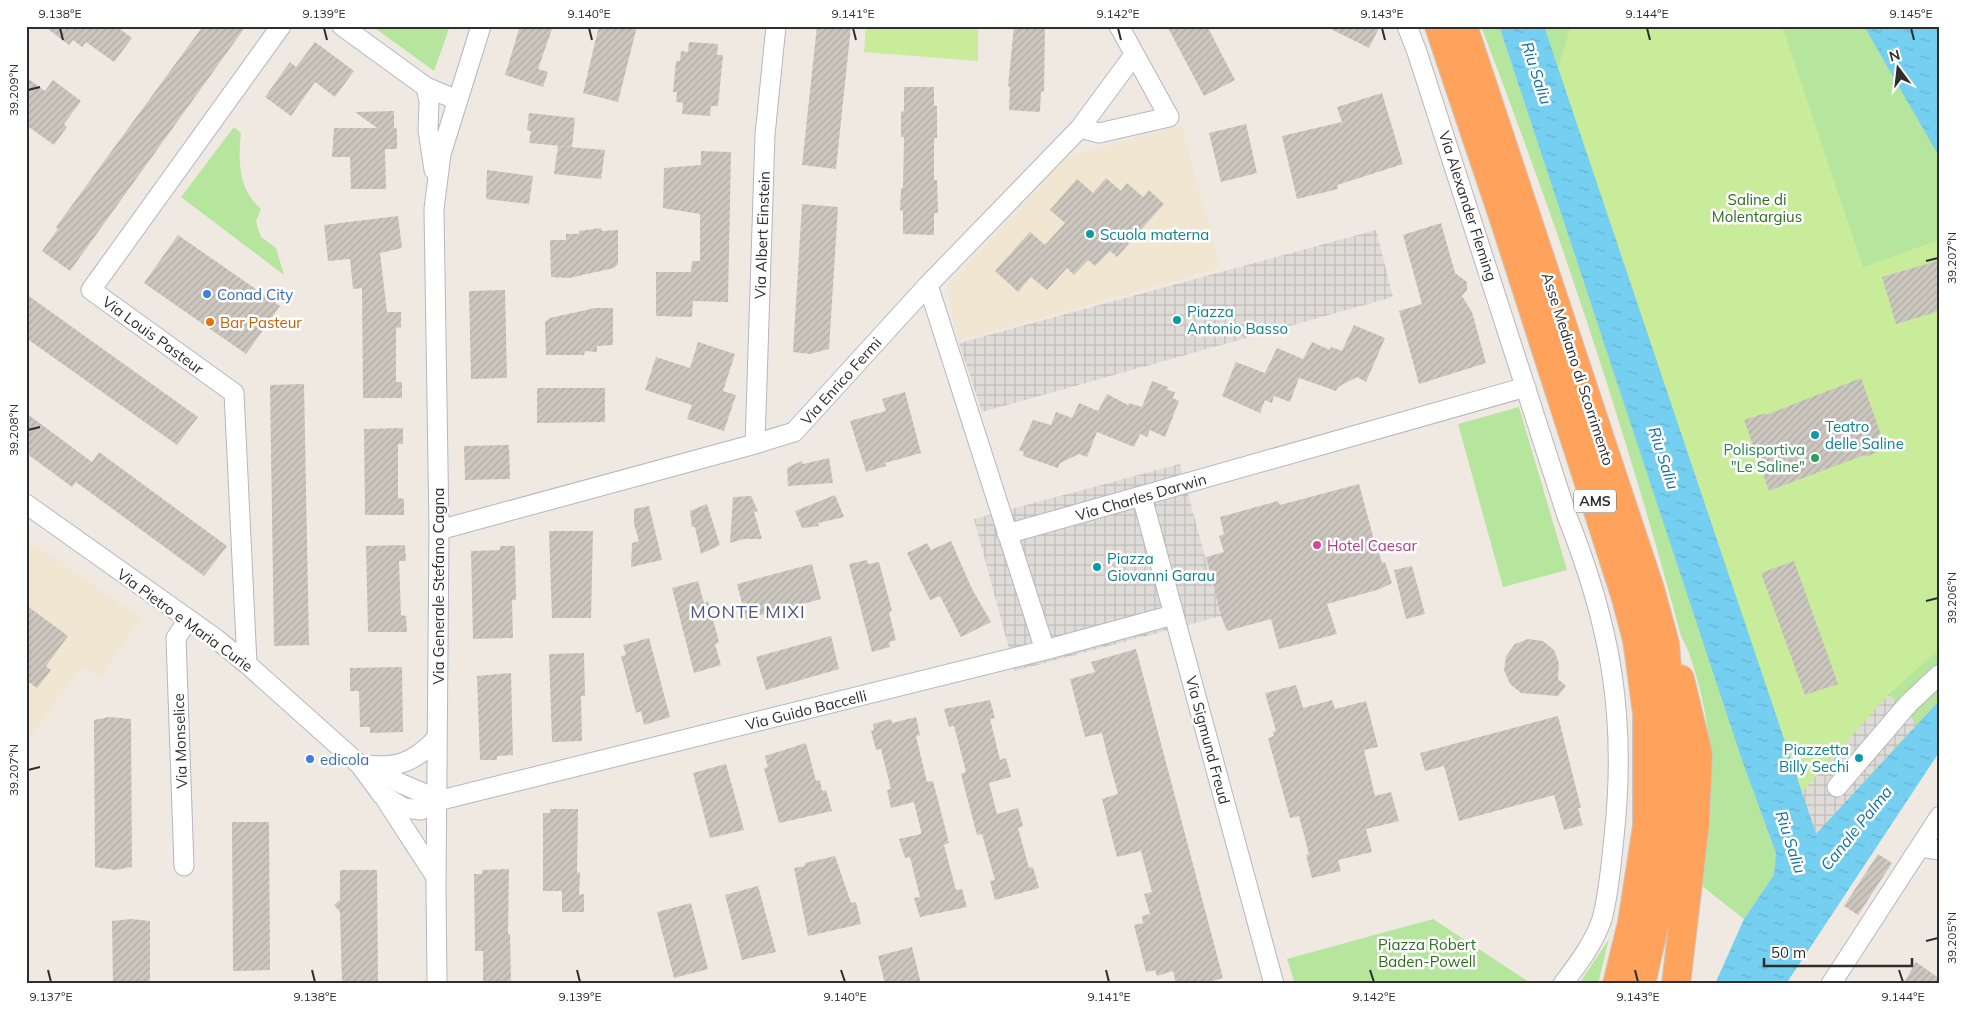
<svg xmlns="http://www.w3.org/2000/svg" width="1966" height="1010" font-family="Mulish,sans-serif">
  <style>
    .education { fill: #f0e6d1 }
    .green { fill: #b6e59e }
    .pitch { fill: #c9ec9a }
    .plaza { fill: url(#plaza-grid) }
    .water { fill: url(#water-ripples) }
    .building { fill: url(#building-hatch) }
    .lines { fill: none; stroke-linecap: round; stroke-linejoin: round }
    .minor-casing { stroke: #b4b7c1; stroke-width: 21 }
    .highway-casing { stroke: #c9c9c9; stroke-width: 30 }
    .minor { stroke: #fff; stroke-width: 19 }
    .highway { stroke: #ffa35c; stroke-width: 28 }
    .ticks { fill: none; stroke: #2e2e2e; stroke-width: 2 }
    .culture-dot { fill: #0f9aa8; stroke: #fff; stroke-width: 2 }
    .shop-dot { fill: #3f7fe0; stroke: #fff; stroke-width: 2 }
    .food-dot { fill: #e8710a; stroke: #fff; stroke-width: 2 }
    .leisure-dot { fill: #2e9e5b; stroke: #fff; stroke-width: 2 }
    .hotel-dot { fill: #d1479c; stroke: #fff; stroke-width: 2 }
    .labels { text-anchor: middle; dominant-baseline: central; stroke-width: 5; stroke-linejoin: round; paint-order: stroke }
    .shield { fill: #fff; stroke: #6d6d6d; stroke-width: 1 }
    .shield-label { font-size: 14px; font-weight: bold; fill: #2e2e2e }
    .park-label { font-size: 15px; fill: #2c6e1b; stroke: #fff }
    .street-label { font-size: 15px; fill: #2e2e2e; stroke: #fff }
    .culture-label { font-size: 15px; fill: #0d838f; stroke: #fff; text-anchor: start }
    .shop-label { font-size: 15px; fill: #366cbe; stroke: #fff; text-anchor: start }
    .food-label { font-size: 15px; fill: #c56008; stroke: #fff; text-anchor: start }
    .leisure-label { font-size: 15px; fill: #27864d; stroke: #fff; text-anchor: end }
    .hotel-label { font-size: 15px; fill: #b23c85; stroke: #fff; text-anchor: start }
    .water-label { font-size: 16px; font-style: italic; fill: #0d6fa3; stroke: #fff }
    .quarter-label { font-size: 18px; letter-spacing: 1px; fill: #4d5680; stroke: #fff }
    .neatline { fill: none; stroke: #2e2e2e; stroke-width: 2 }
    .ticks-label { font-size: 12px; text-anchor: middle; fill: #2e2e2e }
  </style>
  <defs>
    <pattern id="plaza-grid" width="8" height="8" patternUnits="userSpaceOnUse" patternTransform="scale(1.25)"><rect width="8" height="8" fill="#dfdcd8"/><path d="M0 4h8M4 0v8" fill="none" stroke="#c0bdba"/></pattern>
    <pattern id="water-ripples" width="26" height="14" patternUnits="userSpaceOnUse" patternTransform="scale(1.25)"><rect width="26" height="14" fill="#75cff0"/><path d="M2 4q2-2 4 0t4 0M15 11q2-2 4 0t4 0" fill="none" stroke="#66b2ce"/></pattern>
    <pattern id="building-hatch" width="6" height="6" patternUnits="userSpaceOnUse" patternTransform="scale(1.25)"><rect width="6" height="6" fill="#cbc7bf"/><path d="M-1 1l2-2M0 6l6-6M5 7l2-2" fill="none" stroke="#afaba4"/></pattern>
  </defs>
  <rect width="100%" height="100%" fill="#efe9e1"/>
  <path class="education" d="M1181 125 1221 268 958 341 947 286 1066 157Z
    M34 544 142 618 99 679 82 666 26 743V555Z"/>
  <path class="green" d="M372 26H450L434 71Z
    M1481 26H1499L1744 763 1505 26H1940V751L1882 833 1770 882 1744 919 1702 886C1712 817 1717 754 1699 686 1694 668 1690 652 1681 636 1626 430 1558 226 1481 26Z
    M234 127 241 133C238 161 238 189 261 209L256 221 258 229 261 237 276 248 284 275 181 197Z
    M1519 407 1567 570 1503 587 1458 424Z
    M1433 919 1532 984H1295L1287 959Z
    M1609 939 1598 984H1579Z"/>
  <path class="pitch" d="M866 26H978V61L864 52Z
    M1575 26H1782L1863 267 1936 241 1940 246V648L1889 694 1802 792 1558 69 1570 28Z"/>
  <path class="plaza" d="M1376 230 1393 297 982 412 959 343Z
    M1180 464 1221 616 1015 671 974 519Z
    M1889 694 1917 724 1816 834 1802 792Z"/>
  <path class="water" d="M1499 26H1544L1816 834 1940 700V751L1786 984H1715L1744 919 1774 875 1775 865 1776 853 1742 760Z
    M1864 26H1940V158Z"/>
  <path class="building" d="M44 26H116L132 38 114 62 86 42 82 47 73 40 69 45Z
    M203 26H246L70 271 42 251 58 229 56 227Z
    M520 26H553L538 69 548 72 543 87 505 75Z
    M599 26H637L618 102 583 93Z
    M817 26H851L836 169 802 165Z
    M1014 26H1045L1044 92 1041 91 1040 112 1009 110 1010 87 1008 86Z
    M1167 26H1207L1235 80 1204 96Z
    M1325 26H1380L1369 48Z
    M315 42 354 71 335 97 315 82 291 116 265 97 290 62 296 67Z
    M689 42 718 44 717 55H723L718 106H711L710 116 682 114 683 103 676 102 677 92H673L676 61H680L681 51 688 52Z
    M26 77 45 91 53 80 81 101 64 124 67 127 54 145 26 125Z
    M904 87H934V106H937V138H934V180H937L938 213H934V235L903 234V210L900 211 901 188H903L904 137H901V112L904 111Z
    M1382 93 1403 164 1337 185 1338 189 1297 199 1282 136 1342 122 1337 107Z
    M394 111V128L397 129V149H385L386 189H351L350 157H332L334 128H377L355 112Z
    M529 113 575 118 572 147 529 143 531 131 527 130Z
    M1246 124 1257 173 1221 182 1209 133Z
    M558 146 605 150 601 179 554 174Z
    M701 151 731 152 728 302 693 301 692 317 656 316V272H691L692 261H700V214L663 208 664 168 701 165Z
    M487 170 533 176 529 204 486 199Z
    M1106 178 1121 191 1127 183 1143 197 1149 190 1164 204 1117 257 1110 251 1095 266 1088 260 1074 275 1067 268 1047 290 1031 277 1018 292 995 271 1030 232 1045 245 1065 223 1050 210 1077 179 1093 193Z
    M802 204 838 207 829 349 810 354 793 352Z
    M398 216 402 248 380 253 387 312H401V327L396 328V382H402V398H363L362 288 353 289 350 259 328 261 324 225Z
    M1441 223 1455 273 1467 282V290L1462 296 1472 312 1486 363 1419 384 1399 311 1422 304 1403 235Z
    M601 228 602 231 618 230V264L614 268 569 278 551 277 550 240H566V234H579V231Z
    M178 235 280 306 246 354 144 283Z
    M1940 260V311L1896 324 1882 277Z
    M505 290 507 378 471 379 469 291Z
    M26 294 198 417 177 445 26 338Z
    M595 308H613V345L597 346V352L585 351 584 355H546L545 322 550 318Z
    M1354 325 1385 338 1366 382 1357 377 1338 387 1336 391 1299 378 1290 402 1274 396 1272 403 1265 400 1260 413 1222 396 1236 362 1265 373 1277 348 1303 359 1312 342 1330 350 1331 347 1342 351Z
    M698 342 735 354 723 391 736 395 724 431 687 419 692 405 645 390 656 357 690 368Z
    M1861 378 1886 449 1865 457 1864 455 1769 491 1744 420 1765 413 1766 415Z
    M1152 381 1168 387 1167 390 1175 392 1173 398 1179 401 1165 437 1150 430 1147 437 1140 434 1134 447 1097 432 1087 457 1079 454 1060 463 1058 468 1023 456 1024 452 1019 450 1033 420 1051 425 1056 412 1072 418 1079 403 1098 411 1107 394 1128 405 1129 403 1142 407Z
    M304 384 309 645 274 646 270 385Z
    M537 388H605V422L537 423Z
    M905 392 921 453 885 463 886 466 866 472 850 421 886 411 882 399Z
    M26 413 92 462 99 452 227 546 204 576 76 482 72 487 26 453Z
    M403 428V444H398V498L404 499V515H365L364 429Z
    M509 445 510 479 465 480 464 446Z
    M829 458 833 483 788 486 787 468 801 461 803 464Z
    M1359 484 1374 540H1375L1382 563 1385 562 1392 583 1380 589 1327 604 1337 634 1279 649 1271 619 1227 631 1221 616 1206 557 1224 552 1219 536 1224 534 1220 517 1278 501 1280 505Z
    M835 495 844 517 818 523 819 526 802 528 795 511Z
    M751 496 758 511 754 512 762 539H744L730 543 733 497Z
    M707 504 720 545 701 554 695 527H692L690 511Z
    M649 506 662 560 631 567 632 543 639 541 634 524V509Z
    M549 531H593L591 618H552Z
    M951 541 972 589 991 622 961 637 940 596 930 600 907 553 927 543 931 550Z
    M405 545 406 561H399L401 615 406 616 407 632H368L366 546Z
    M500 546H515L516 600H512L513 638 473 639 471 551 500 550Z
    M867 560 868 564 879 562 892 611 889 612 896 640 889 642 890 647 872 652 849 564Z
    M1794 561 1838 684 1805 695 1761 573Z
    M812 564 821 599 746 619 737 584Z
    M1412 566 1425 614 1406 619 1394 570Z
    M698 581 704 603 708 601 719 642 715 644 721 665 694 673 672 588Z
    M26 605 68 636 46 666 51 670 37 688 26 680Z
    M831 636 839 669 766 690 756 657Z
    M649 638 670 717 644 725 641 711 636 713 621 656 626 655 623 645Z
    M1528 639 1543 641 1554 650 1559 663 1558 679 1566 686 1558 696 1521 693 1510 684 1504 670 1506 656 1515 644Z
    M1136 649 1223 978 1201 984H1176L1173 971 1157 976 1155 970 1146 972 1134 925 1143 923 1142 916 1150 914 1144 894 1152 892 1141 851 1117 857 1102 799 1118 794 1107 754 1102 733 1085 737 1070 679 1095 672 1091 662Z
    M584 653 585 696H581L582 741 552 742 549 654Z
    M402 667 403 732 370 733V727H360L359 691H350V668Z
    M511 673 513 755 497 756V760H480L477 676Z
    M1296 685 1303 708 1332 700 1335 709 1366 701 1378 747 1364 750 1375 796 1391 792 1399 821 1366 829 1372 852 1338 860 1341 871 1312 878 1306 855 1309 854 1299 816 1290 818 1268 738 1274 736 1273 732 1276 731 1265 693Z
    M990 700 995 718 990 719 1000 760 1006 758 1011 777 989 783 997 814 1018 808 1023 826 1018 828 1029 868 1033 867 1039 888 995 900 990 881 995 880 982 834 977 835 961 774 966 772 954 726 949 727 944 709Z
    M1558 716 1581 808H1578L1583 825 1564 830 1554 795 1459 821 1444 766 1425 771 1420 753Z
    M109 717 131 719 132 867 115 870 95 867 94 720Z
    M916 717 920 735 916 736 927 782 933 781 949 843 944 845 956 890 962 889 967 907 920 917 914 898 920 897 910 857 905 858 899 839 921 834V831L914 802 891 808 887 790 891 789 881 749 876 750 871 731 874 730 873 724 891 719 892 723Z
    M806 743 816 781 820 780 822 791 826 790 832 811 779 823 764 768 768 767 765 756Z
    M726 764 744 830 710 838 693 773Z
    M550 809H578L577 873 580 872 579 895 584 894V912H562V891H543V813H550Z
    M232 822H269L270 970 233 971Z
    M1878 854 1892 863 1858 915 1844 906Z
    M835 856 851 903 856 902 861 924 808 936 794 868 805 866V863Z
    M509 869 508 934H510L511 984H483V951H475L474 874H482V870Z
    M340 870H377L378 984H342L340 912 334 905 340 900Z
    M758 886 776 952 742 960 725 895Z
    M691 903 708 969 674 978 657 912Z
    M131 919 150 921V984H113L112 921Z
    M912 947 921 984H885L878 956Z
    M1916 962 1940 979V984H1903Z"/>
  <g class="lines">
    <defs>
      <path id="minor" d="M342 26 426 87 457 100
        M1407 26 1417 52 1567 516C1611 626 1627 718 1614 837 1611 864 1609 893 1602 919 1594 943 1578 964 1563 984
        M426 87 429 102 428 130 434 170
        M1080 128 1099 133 1169 117 1119 26
        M928 285 1045 650
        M755 444 765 135 776 26
        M1142 497 1274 984
        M26 504 215 638 247 664 360 765 382 795 404 808 421 810 437 801 1045 650 1173 615
        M439 530 755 444 794 432 928 285 1080 128 1134 55
        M1007 534 1526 387
        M247 664 234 393 91 290 281 26
        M360 765C395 768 412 765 437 738
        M380 767C394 787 419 787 437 801
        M1837 787 1909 703 1940 674
        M386 800 436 877
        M1920 847 1940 850
        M184 866 176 638 188 620
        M437 984 436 886 439 530 434 209 441 154 481 26
        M1831 984 1940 816"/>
      <path id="highway" d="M1439 26 1503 216 1626 598 1637 640 1647 713V826L1632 923 1617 984
        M1463 26 1650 589 1665 644 1673 743 1665 879 1641 984
        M1676 984 1695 824 1698 754 1680 679"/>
    </defs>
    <use href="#minor" class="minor-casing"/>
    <use href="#highway" class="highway-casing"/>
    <use href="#minor" class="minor"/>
    <use href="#highway" class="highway"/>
  </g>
  <path class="ticks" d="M60 28 63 40M324 28 327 40M589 28 592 40M853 28 856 40M1118 28 1121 40M1382 28 1385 40M1647 28 1650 40M1911 28 1914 40M28 90 40 87M1926 261 1938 258M28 430 40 427M1926 601 1938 598M28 770 40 767M1926 941 1938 938M48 970 51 982M312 970 315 982M577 970 580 982M841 970 845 982M1106 970 1109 982M1370 970 1374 982M1635 970 1638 982M1899 970 1903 982"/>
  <g class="culture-dot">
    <circle cx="1090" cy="234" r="5"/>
    <circle cx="1177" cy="320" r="5"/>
    <circle cx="1815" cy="435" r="5"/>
    <circle cx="1097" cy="567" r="5"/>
    <circle cx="1859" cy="758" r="5"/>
  </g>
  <g class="shop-dot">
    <circle cx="207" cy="294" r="5"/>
    <circle cx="310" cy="759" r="5"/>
  </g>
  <circle class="food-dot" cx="210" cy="322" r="5"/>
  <circle class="leisure-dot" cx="1815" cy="458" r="5"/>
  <circle class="hotel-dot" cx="1317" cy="545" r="5"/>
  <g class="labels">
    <rect class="shield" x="1574" y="489.5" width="42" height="23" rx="4"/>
    <g class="shield-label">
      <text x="1595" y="501">AMS</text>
    </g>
    <g class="park-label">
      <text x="1757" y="199">Saline di<tspan x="1757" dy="17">Molentargius</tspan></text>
      <text x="1427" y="944">Piazza Robert<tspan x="1427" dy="17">Baden-Powell</tspan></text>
    </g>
    <g class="street-label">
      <text transform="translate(1468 206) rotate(72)">Via Alexander Fleming</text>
      <text transform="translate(762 235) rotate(-88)">Via Albert Einstein</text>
      <text transform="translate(153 335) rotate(36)">Via Louis Pasteur</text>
      <text transform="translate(1578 369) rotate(72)">Asse Mediano di Scorrimento</text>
      <text transform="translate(841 381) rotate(-48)">Via Enrico Fermi</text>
      <text transform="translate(1141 497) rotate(-16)">Via Charles Darwin</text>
      <text transform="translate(438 586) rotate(-90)">Via Generale Stefano Cagna</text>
      <text transform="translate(185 620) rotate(36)">Via Pietro e Maria Curie</text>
      <text transform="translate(806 710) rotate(-14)">Via Guido Baccelli</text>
      <text transform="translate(1208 740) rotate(75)">Via Sigmund Freud</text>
      <text transform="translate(180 741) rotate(-92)">Via Monselice</text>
    </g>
    <g class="culture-label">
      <text x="1100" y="234">Scuola materna</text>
      <text x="1187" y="311">Piazza<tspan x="1187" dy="17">Antonio Basso</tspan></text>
      <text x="1825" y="426">Teatro<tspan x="1825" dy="17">delle Saline</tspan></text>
      <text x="1107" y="558">Piazza<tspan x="1107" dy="17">Giovanni Garau</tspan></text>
      <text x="1849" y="749" text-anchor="end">Piazzetta<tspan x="1849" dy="17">Billy Sechi</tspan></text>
    </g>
    <g class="shop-label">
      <text x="217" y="294">Conad City</text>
      <text x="320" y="759">edicola</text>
    </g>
    <g class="food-label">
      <text x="220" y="322">Bar Pasteur</text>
    </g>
    <g class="leisure-label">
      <text x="1805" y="449">Polisportiva<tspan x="1805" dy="17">"Le Saline"</tspan></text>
    </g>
    <g class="hotel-label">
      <text x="1327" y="545">Hotel Caesar</text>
    </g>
    <g class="water-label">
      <text transform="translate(1537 73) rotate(72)">Riu Saliu</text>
      <text transform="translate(1664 458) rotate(72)">Riu Saliu</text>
      <text transform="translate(1856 828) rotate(-51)">Canale Palma</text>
      <text transform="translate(1791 842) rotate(72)">Riu Saliu</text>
    </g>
    <g class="quarter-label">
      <text x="748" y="611">MONTE MIXI</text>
    </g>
  </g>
  <rect width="1966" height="1010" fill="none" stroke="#ffffff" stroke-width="55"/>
  <g transform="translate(1898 68) rotate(345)" stroke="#ffffff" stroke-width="4" paint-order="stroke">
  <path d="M0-4L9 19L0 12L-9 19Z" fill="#2e2e2e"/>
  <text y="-8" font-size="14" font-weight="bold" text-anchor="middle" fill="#2e2e2e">N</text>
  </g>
  <path d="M1764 958v8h148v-8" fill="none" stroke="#2e2e2e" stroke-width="2.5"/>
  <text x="1771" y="958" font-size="15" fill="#2e2e2e" stroke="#ffffff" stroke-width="4" paint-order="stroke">50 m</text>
  <rect x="28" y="28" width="1910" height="954" class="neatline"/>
  <g class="ticks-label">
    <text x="60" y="18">9.138°E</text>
    <text x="324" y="18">9.139°E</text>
    <text x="589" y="18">9.140°E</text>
    <text x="853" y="18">9.141°E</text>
    <text x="1118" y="18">9.142°E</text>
    <text x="1382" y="18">9.143°E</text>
    <text x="1647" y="18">9.144°E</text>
    <text x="1911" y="18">9.145°E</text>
    <text transform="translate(14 90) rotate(-90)" y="4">39.209°N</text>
    <text transform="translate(1952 258) rotate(-90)" y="4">39.207°N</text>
    <text transform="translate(14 430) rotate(-90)" y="4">39.208°N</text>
    <text transform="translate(1952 598) rotate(-90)" y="4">39.206°N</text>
    <text transform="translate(14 770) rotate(-90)" y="4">39.207°N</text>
    <text transform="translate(1952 938) rotate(-90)" y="4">39.205°N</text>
    <text x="51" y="1001">9.137°E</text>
    <text x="315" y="1001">9.138°E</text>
    <text x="580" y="1001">9.139°E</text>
    <text x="845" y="1001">9.140°E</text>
    <text x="1109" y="1001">9.141°E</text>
    <text x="1374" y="1001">9.142°E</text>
    <text x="1638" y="1001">9.143°E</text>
    <text x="1903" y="1001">9.144°E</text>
  </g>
</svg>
